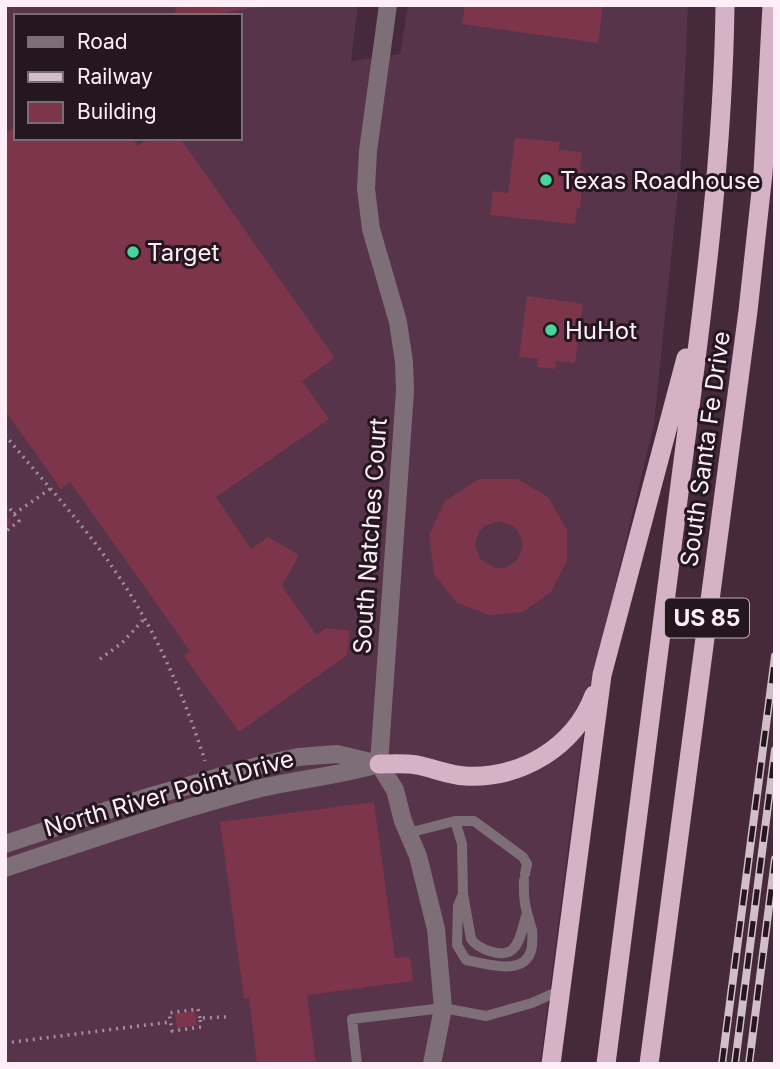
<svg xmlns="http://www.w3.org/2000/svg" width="780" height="1069" font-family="Inter,sans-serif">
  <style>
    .built { fill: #57344a; fill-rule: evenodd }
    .building { fill: #7c354b; fill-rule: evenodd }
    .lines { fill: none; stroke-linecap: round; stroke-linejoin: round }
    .path { stroke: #a58e9c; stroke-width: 3.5; stroke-dasharray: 2 5; stroke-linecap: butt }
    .service { stroke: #7e6e77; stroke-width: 10 }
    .minor { stroke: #7e6e77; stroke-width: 18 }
    .tertiary { stroke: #7e6e77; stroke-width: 18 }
    .trunk { stroke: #d6b2c6; stroke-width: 19 }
    .tram { stroke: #d2bec9; stroke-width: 2 }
    .rail-casing { stroke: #d2bec9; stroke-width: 8 }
    .rail { stroke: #25171f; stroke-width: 5; stroke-dasharray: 16; stroke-linecap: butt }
    .poi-dot { fill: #48d49d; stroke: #25171f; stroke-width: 2.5 }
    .labels { text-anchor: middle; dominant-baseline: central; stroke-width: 6; stroke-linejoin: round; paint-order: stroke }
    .shield { fill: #25171f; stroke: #beaeb6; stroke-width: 2 }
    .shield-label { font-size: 23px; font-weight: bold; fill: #ffeef7 }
    .poi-label { font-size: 24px; fill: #ffeef7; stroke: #25171f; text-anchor: start }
    .street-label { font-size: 24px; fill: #ffeef7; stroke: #25171f }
  </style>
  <rect width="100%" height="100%" fill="#47293c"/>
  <path class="built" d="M5 5H358L351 61 400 54 408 5H688L681 160 654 424 596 665 582 742 540 1064H5ZM16 16H240V138H16Z"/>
  <path class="building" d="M175 5H260V7L202 16H176Z
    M465 5H603L598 43 462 24Z
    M16 126V138H132L138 146 150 138H180L335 358 302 381 329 419 216 497 251 549 268 537 299 555 282 586 316 635 326 628 350 631 347 655 239 732 184 656 190 651 70 482 61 489 5 411V134Z
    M515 138 560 142 559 150 582 152 580 169 584 170 580 208H577L575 224 490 215 493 191 508 193Z
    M527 296 583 304 575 363 556 361 555 369 537 367 538 359 519 357Z
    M479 479H518L548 497 567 530V561L551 592 523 612 489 615 456 602 434 574 429 535 445 501ZM499 521 513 526 518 531 523 544 522 550 516 561 505 568H495L480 559 475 545 479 532 484 526Z
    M5 513 12 523 5 528Z
    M374 802 395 958 410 957 413 981 307 995 316 1064H257L249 998H244L220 822Z
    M195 1011 197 1025 177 1028 175 1014Z"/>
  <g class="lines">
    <path class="path" d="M5 435C41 479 81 521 113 568 154 627 183 692 205 761
      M5 508 8 506 19 521 5 532
      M14 514 50 489
      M100 659 122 643 145 618
      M200 1018 198 1009 169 1013 172 1031 201 1027 200 1018 227 1017
      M5 1043 170 1022"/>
    <path class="service" d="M455 821 462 844 463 894 471 939C478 949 503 959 513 949 521 941 523 926 526 916
      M408 833 455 821H474L523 857 527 864 525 874
      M463 894 458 906 457 945 466 960C487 964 528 978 532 946 532 941 533 935 532 930 526 909 523 903 524 880
      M357 1064 352 1019 443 1008 486 1016 532 1003 561 990"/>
    <path class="minor" d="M388 5 368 151 366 189 371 229 398 322 404 362 405 391 379 764 395 790 403 821 418 856 436 929 443 1008 432 1064"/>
    <path class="tertiary" d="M5 844 145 798 261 765 298 757 337 754 379 764
      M5 868C89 840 172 811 257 789 298 779 339 776 379 764"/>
    <path class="trunk" d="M379 764C392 764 404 763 417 765 433 768 448 775 465 776 520 779 574 748 594 695
      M551 1064 602 675 686 358
      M606 1064C631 865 658 667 682 469 702 314 723 161 725 5
      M649 1064 748 311 763 173 772 5"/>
    <path class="tram" d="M774 1064 775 1057"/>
    <defs>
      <path id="rail" d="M722 1064 775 656
        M735 1064 775 750
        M749 1064 775 859"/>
    </defs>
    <use href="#rail" class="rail-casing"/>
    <use href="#rail" class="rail"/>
  </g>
  <g class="poi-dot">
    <circle cx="546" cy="180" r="7"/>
    <circle cx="133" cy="252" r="7"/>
    <circle cx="551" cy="330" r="7"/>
  </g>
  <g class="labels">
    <rect class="shield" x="665" y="598.5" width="84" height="39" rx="5"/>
    <g class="shield-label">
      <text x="707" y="618">US 85</text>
    </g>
    <g class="poi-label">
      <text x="560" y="180">Texas Roadhouse</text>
      <text x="147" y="252">Target</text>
      <text x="565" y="330">HuHot</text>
    </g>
    <g class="street-label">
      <text transform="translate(705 449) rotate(-82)">South Santa Fe Drive</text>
      <text transform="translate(370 536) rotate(-86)">South Natches Court</text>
      <text transform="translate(169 793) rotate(-16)">North River Point Drive</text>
    </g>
  </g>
  <rect width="780" height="1069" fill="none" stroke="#ffeef7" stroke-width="14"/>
  <rect x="14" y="14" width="228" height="126" fill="#25171f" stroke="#7c6d75" stroke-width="2"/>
  <rect x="28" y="37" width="35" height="10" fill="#7e6e77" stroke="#7c6d75" stroke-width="2"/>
  <text x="77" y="49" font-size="21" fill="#ffeef7">Road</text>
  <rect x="28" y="72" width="35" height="10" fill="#d2bec9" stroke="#7c6d75" stroke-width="2"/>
  <text x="77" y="84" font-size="21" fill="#ffeef7">Railway</text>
  <rect x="28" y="102" width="35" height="21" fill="#7c354b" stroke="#7c6d75" stroke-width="2"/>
  <text x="77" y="119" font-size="21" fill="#ffeef7">Building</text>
</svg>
